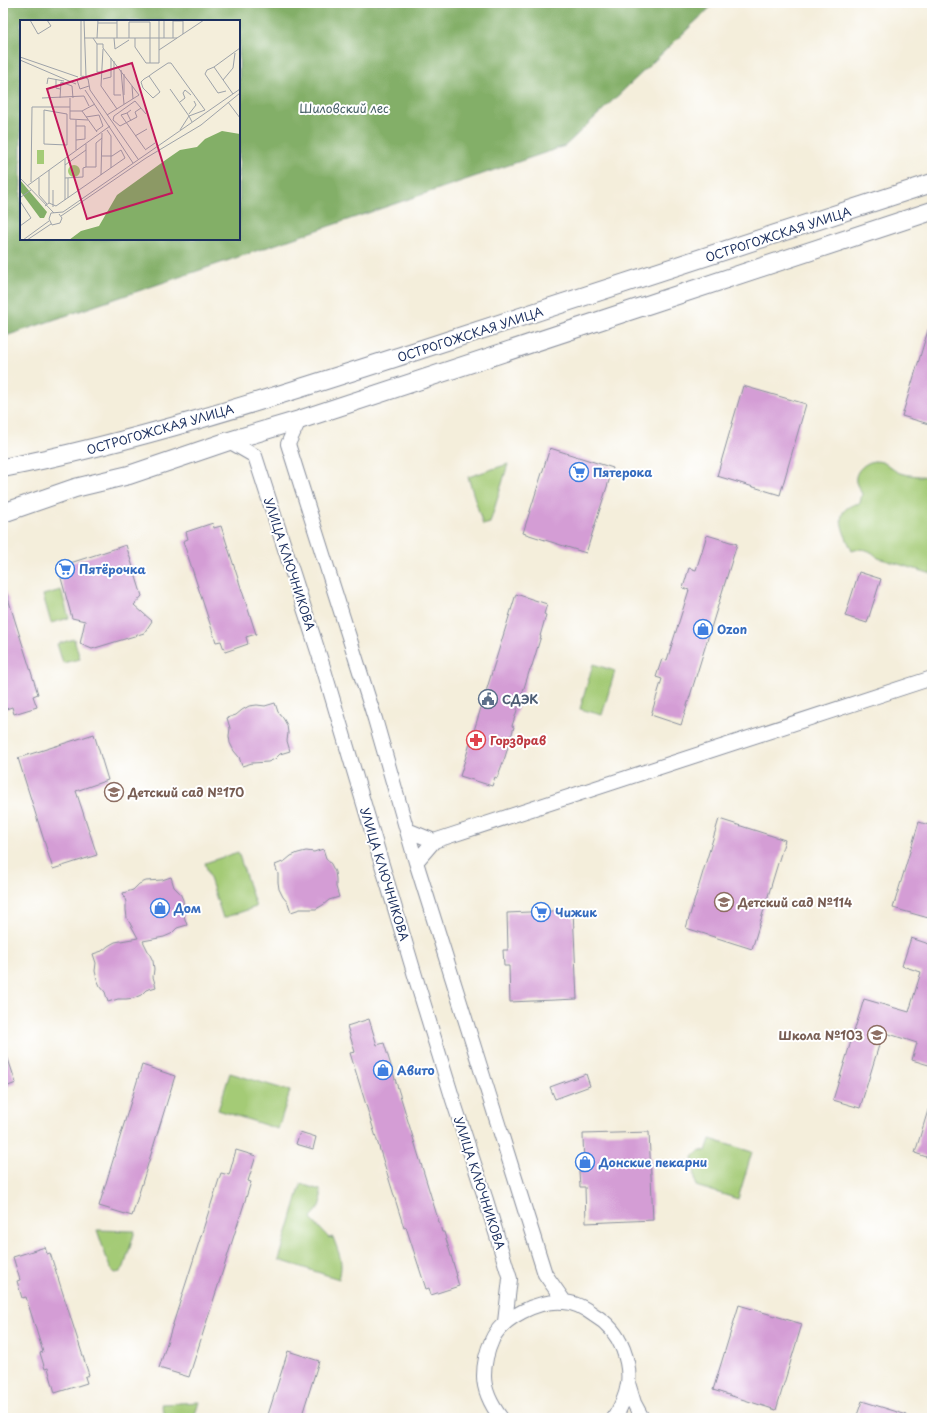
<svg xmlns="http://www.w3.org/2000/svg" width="935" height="1421" font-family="'Playpen Sans',sans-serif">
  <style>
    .green { fill: #a4cb76; stroke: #607d6a }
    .forest { fill: #83af67; stroke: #4f6f62; fill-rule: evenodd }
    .building { fill: #d49dd5 }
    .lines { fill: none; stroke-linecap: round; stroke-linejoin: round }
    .minor-casing { stroke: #888e9c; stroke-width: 16 }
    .tertiary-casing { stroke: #888e9c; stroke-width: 20 }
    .minor { stroke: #fff; stroke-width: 14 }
    .tertiary { stroke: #fff; stroke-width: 18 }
    .labels { text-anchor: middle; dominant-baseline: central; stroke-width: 4; stroke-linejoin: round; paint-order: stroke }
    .park-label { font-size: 12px; fill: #445e65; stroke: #fff }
    .street-label { font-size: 12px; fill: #1b2f5e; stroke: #fff }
    .shop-label { font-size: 12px; font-weight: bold; fill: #366cbe; stroke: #fff; text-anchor: start }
    .service-label { font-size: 12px; font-weight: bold; fill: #4e5e75; stroke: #fff; text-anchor: start }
    .health-label { font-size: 12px; font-weight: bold; fill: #be3a42; stroke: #fff; text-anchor: start }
    .education-label { font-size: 12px; font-weight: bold; fill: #785e54; stroke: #fff; text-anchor: start }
    .inset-road { fill: none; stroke: #9da2a9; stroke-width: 1 }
    .view { fill: #c2185b; fill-opacity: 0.15; stroke: #c2185b; stroke-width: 2 }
    .inset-edge { fill: none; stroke: #1b2f5e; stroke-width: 2 }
  </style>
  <rect width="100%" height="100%" fill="#fff"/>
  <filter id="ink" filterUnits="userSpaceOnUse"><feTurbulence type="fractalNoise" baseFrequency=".025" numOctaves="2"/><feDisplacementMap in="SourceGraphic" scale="8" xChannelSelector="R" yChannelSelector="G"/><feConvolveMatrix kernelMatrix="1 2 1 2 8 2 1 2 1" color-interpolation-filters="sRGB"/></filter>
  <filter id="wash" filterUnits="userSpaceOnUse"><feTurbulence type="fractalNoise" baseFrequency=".012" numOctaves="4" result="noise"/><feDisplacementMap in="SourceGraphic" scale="16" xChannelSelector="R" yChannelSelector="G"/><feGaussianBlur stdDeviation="0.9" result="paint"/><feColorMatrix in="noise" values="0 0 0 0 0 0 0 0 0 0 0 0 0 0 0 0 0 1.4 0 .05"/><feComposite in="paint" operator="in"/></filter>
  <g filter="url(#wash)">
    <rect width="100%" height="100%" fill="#f4eedb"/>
    <path class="green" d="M874 461C889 461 889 469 900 473 910 476 922 476 932 477V574L878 558C871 550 862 547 852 551 844 532 829 509 860 503L862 494C860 490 857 486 856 482 854 471 865 463 874 461Z
      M508 464 490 523 483 525 468 477Z
      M61 590 69 618 51 623 43 595Z
      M74 639 80 659 63 663 57 644Z
      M593 664 615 671 602 715 580 709Z
      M238 852 256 907 223 918 205 863Z
      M230 1073 290 1091 278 1129 218 1110Z
      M710 1139 752 1152 738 1199 696 1186 693 1157 700 1150 706 1151Z
      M301 1184 320 1190C321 1195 323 1201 320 1206 318 1211 313 1213 311 1219L329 1238 333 1237C339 1254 344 1261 339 1279L279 1260Z
      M97 1230 135 1231 124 1267 120 1272 115 1273 110 1268Z
      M199 1402 194 1418H166L161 1404Z"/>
    <path class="forest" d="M3 3H715L565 146 3 337ZM21 21H239V239H21Z"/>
    <g id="blocks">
      <path class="building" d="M929 327H932V425L902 416Z
        M743 386 806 404 780 495 717 476Z
        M550 448 613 468 586 553 523 533Z
        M213 523 214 528 221 526 256 634 246 637 248 644 225 652 221 641 216 642 183 541 188 539 186 532Z
        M707 535 737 544 681 725 651 715 662 679 656 677 662 659 667 660 689 590 683 588 689 568 696 570Z
        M126 545 142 596 134 605 152 621 144 633 92 649 80 644 85 621 72 618 58 567Z
        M859 572 881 579 867 623 845 616Z
        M6 592 38 694 33 696 37 707 14 714 12 707 3 710V593Z
        M516 594 547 604 544 614 546 615 540 636H541L531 669H530L512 726 514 727 505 757 497 778 495 777 492 786 460 776Z
        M275 703 278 712 283 718 287 725 288 733 287 741 290 751 280 754 275 759 268 762 252 763 242 766 239 757 234 751 230 743 229 736 230 728 227 718 236 715 242 710 249 706 257 705 265 706Z
        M94 734 108 780 76 791 97 855 53 869 18 758Z
        M719 819 785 840 752 949 686 928Z
        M919 822 932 826V919L893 908Z
        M323 849 326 858 331 864 335 872 336 879V887L339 897 329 900 323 905 316 909H300L291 912 288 903 283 897 279 889 278 882V874L275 865 285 861 291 856 298 853 306 851 314 852Z
        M171 877 174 887 180 893 183 900 184 908V916L187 925 177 928 171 934 164 937 143 941 153 961 154 969 153 977 156 987 146 990 141 995 134 998 126 999H118L108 1002 105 992 100 986 97 979 95 971 96 963 93 954 102 951 108 946 115 942 138 938 127 918 126 910V902L123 893 133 890 139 884 146 881 162 880Z
        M573 910 577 999 510 1002 509 966H504L503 950H508L507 913Z
        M911 938 932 945V1066L912 1060 917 1043 883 1032 860 1108 833 1100 864 999 909 1012 921 972 902 966Z
        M369 1019 377 1045 384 1043 442 1232H444L457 1276H456L459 1286 431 1295 429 1288 426 1289 406 1227 404 1228 350 1053 355 1052 347 1026Z
        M5 1050 16 1083 3 1088V1051Z
        M142 1065 175 1076 132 1216 99 1206Z
        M586 1074 590 1086 555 1099 550 1087Z
        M929 1107H932V1159L915 1153Z
        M300 1132 316 1137 313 1149 296 1144Z
        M649 1132 653 1220 586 1223 585 1187H580L579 1171H584L583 1134Z
        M236 1150 256 1156 248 1181 251 1182 189 1377 159 1368 221 1173 229 1175Z
        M45 1247 47 1254 50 1253 89 1375 85 1377 87 1383 55 1393 48 1368 45 1369 40 1353 43 1352 26 1297 22 1298 17 1281 20 1280 13 1257Z
        M739 1305 802 1324 776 1410 713 1390Z
        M288 1351 319 1361 301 1418H267Z
        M862 1401 907 1415V1418H856Z"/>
    </g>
  </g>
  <g filter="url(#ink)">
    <use href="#blocks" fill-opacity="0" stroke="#888e9c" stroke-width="1"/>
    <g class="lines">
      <defs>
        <path id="minor" d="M299 420 288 444 375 719 416 862 545 1274 564 1301
          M229 441 255 456 324 670 416 979 453 1100 486 1200 510 1279 505 1322
          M407 830 434 841
          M416 862 434 841 932 678
          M628 1383 634 1403 642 1418
          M501 1418C492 1406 484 1391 484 1376 484 1365 487 1351 492 1340 502 1317 539 1300 563 1302 574 1302 586 1309 594 1315 608 1323 617 1334 623 1349 633 1375 629 1395 614 1418"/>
        <path id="tertiary" d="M3 468C144 440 280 395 416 351 588 295 760 239 932 183
          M3 513 75 488 129 475 229 441 299 420 932 211"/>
      </defs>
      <use href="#minor" class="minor-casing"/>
      <use href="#tertiary" class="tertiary-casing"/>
      <use href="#minor" class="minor"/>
      <use href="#tertiary" class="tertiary"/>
    </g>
  </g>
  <defs>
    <symbol id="supermarket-ring" viewBox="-11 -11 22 22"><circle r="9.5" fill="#fff" stroke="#3f7fe0" stroke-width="1.5"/><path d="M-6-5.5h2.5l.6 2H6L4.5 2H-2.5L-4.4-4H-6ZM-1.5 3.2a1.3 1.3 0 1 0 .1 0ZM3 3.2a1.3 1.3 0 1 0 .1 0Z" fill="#3f7fe0"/></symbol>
    <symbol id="shop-ring" viewBox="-11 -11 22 22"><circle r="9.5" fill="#fff" stroke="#3f7fe0" stroke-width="1.5"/><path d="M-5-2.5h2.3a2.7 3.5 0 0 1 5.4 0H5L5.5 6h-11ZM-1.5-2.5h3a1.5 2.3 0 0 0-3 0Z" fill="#3f7fe0"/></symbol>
    <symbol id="civic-ring" viewBox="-11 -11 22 22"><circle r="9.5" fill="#fff" stroke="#5c6f8a" stroke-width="1.5"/><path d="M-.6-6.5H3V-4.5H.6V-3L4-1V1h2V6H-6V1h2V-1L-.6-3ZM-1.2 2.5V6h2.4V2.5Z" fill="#5c6f8a"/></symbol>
    <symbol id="pharmacy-ring" viewBox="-11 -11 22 22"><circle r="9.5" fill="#fff" stroke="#e0444e" stroke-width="1.5"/><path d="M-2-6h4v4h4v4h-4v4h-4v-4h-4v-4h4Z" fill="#e0444e"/></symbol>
    <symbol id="school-ring" viewBox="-11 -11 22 22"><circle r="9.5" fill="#fff" stroke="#8d6e63" stroke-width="1.5"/><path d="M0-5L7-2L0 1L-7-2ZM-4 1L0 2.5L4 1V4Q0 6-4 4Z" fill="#8d6e63"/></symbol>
  </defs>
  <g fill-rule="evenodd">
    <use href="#supermarket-ring" x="568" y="461" width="22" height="22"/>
    <use href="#supermarket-ring" x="54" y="558" width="22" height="22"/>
    <use href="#shop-ring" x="692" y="618" width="22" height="22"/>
    <use href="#civic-ring" x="477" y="688" width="22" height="22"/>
    <use href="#pharmacy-ring" x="465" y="729" width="22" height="22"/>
    <use href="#school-ring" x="103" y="781" width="22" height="22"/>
    <use href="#school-ring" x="713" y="891" width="22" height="22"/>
    <use href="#shop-ring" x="149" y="897" width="22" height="22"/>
    <use href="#supermarket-ring" x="530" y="901" width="22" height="22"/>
    <use href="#school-ring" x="866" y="1024" width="22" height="22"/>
    <use href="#shop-ring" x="372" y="1059" width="22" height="22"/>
    <use href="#shop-ring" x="574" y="1151" width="22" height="22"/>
  </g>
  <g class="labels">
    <g class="park-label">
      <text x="344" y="108">Шиловский лес</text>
    </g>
    <g class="street-label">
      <text transform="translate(778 234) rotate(-18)">ОСТРОГОЖСКАЯ УЛИЦА</text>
      <text transform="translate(470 334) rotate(-18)">ОСТРОГОЖСКАЯ УЛИЦА</text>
      <text transform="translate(160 429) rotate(-16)">ОСТРОГОЖСКАЯ УЛИЦА</text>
      <text transform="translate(290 564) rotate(72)">УЛИЦА КЛЮЧНИКОВА</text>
      <text transform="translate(385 874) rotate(73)">УЛИЦА КЛЮЧНИКОВА</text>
      <text transform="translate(480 1183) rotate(72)">УЛИЦА КЛЮЧНИКОВА</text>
    </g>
    <g class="shop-label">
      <text x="593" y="472">Пятерока</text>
      <text x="79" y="569">Пятёрочка</text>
      <text x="717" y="629">Ozon</text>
      <text x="174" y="908">Дом</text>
      <text x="555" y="912">Чижик</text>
      <text x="397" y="1070">Авито</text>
      <text x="599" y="1162">Донские пекарни</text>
    </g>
    <g class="service-label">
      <text x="502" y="699">СДЭК</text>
    </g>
    <g class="health-label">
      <text x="490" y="740">Горздрав</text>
    </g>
    <g class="education-label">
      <text x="128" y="792">Детский сад №170</text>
      <text x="738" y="902">Детский сад №114</text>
      <text x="863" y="1035" text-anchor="end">Школа №103</text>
    </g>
  </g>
  <g transform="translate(20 20)">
    <rect width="220" height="220" fill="#f4eedb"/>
    <path d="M17 130H24V144H17ZM48 151a6 6 0 1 1 12 0a6 6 0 1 1-12 0Z" fill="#a4cb76"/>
    <path d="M202 111 220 114V220H49L61 211 79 206 97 175 147 139 160 130 177 127 185 119ZM0 160 27 192 24 198H20L0 171Z" fill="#83af67"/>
    <path class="inset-road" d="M10 0 18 14 31 6 27 0M64 0 66 56M144 0V18M78 3H97M64 18H139V0M73 18 77 24V52H83M77 18 78 0M94 18 95 29 109 20M97 18V0M109 18V2H130V43M115 18V27L126 43H139V18H157M153 18V1H163V14M77 24H83V28L119 75 87 95M83 29 81 66 97 89M139 30 184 0M0 37 58 57M0 40 56 64M94 41V75H101M194 47 220 28M101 50 104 84M104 54V75M61 56V0M129 56 140 72 133 78 123 68 121 62 124 59 129 56 133 53 148 43H151L185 90 169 96 172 102M36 59V68L40 69M83 59 91 57V38M203 60 213 48 215 33M27 64 28 58 44 61M69 66 60 69 57 60 63 56 68 59 70 70 118 139M112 66 113 79M150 69 169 96 160 110M65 70 113 143M206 71 198 73 185 54 187 50 194 47 213 74M22 78 64 76 69 86M40 78 41 62 52 66 53 78M50 78V99L68 100M160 82 165 78 163 73 165 70 171 75M208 82 220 98M121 88 115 92 117 97 100 106 93 100 94 96 115 81 126 94M24 90 47 94V125L24 124ZM111 90 107 93 111 101M50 91H62L75 84M62 91 77 112M107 93 101 95 125 129M169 94 176 85 174 81M66 97 79 95 83 106 76 111M87 110 91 116V148M115 116 127 109M56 120 65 119V106H56M66 124V147H76V123L82 118M56 130V100M125 130 135 123M82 136H92L101 130M45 145 66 130M81 155 82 113M0 158 34 193M19 158V175L27 184M45 158 63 157V148L66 147M11 162 12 87H50M7 166 90 106M33 170V187M1 177 11 170M48 178V158M45 180V139M0 181 11 198 0 206M29 183 36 186 105 138 101 130M25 186 29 183V150M39 194 42 198 40 203 32 205 29 199 31 193 43 192 220 69M41 196 126 138 181 105 220 73M3 220 29 201M7 220 31 204"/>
    <path class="view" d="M112 43 152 173 67 199 27 69Z"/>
    <rect width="220" height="220" class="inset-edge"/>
  </g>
  <rect width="935" height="1421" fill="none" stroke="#fff" stroke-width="16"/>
</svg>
